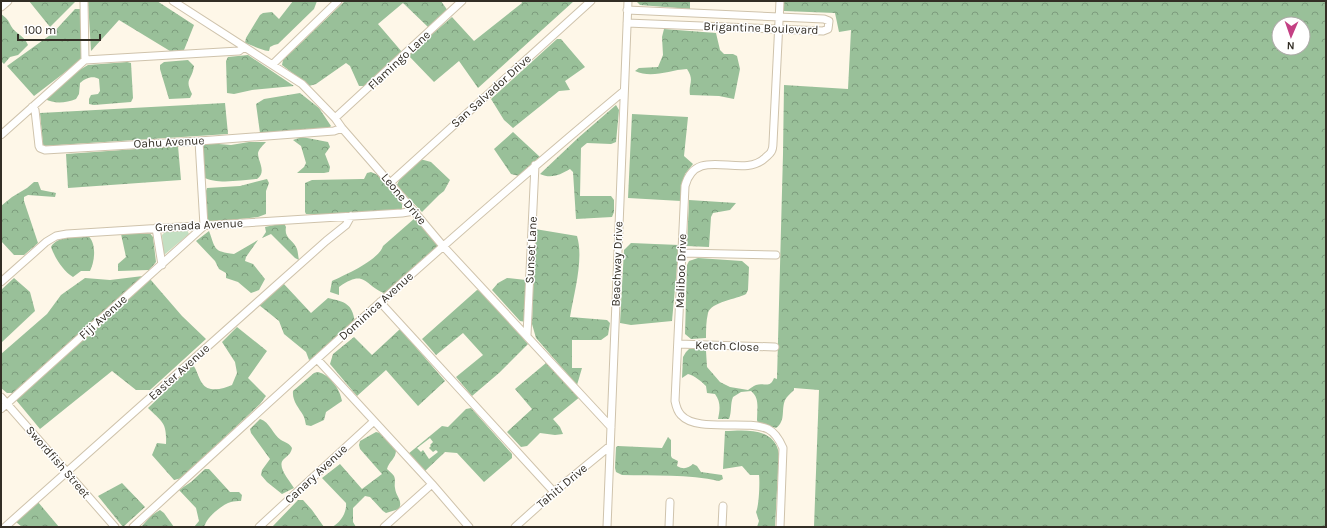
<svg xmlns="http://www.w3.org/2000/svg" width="1327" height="528" font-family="Karla,sans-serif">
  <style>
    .forest { fill: url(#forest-crowns); fill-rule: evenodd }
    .park { fill: #c3dfc2 }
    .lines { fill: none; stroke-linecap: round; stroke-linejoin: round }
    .minor-casing { stroke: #cfc3ac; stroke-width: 9 }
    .minor { stroke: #fff; stroke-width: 7 }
    .labels { text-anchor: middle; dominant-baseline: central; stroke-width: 3; stroke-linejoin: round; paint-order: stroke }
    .street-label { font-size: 12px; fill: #332e25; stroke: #fff }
  </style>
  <defs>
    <pattern id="forest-crowns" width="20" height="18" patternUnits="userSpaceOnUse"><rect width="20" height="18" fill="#99c099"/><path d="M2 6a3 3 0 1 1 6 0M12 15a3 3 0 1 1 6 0" fill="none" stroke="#7d9c7d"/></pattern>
  </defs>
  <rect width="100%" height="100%" fill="#fef7e8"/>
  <path class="forest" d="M29 1H76L50 27Z
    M88 1H157L194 25 184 50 170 51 119 20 91 51Z
    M293 1H317L314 9 278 44 274 45 270 47 269 51C261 50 254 46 245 43L246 38 260 15 263 13 272 12 279 19Z
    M345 1H441L448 11 428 27 403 3 378 24 402 52 365 86H359L350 66 346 63 316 84 309 86 282 65 283 60Z
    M521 1H574L478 88 459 61 434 82 408 55 452 17 474 41 522 3Z
    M636 1H690V9L640 5Z
    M784 1H1326V527H814L819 390 794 388V390C791 393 787 396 785 400 781 410 786 421 776 428L763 424H758L757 420C757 409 760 398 751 391L741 392 733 397C730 404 732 412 729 419H718C720 410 721 402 715 394L707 393 706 386C702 382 694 375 688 374L682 378 683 357 686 352 689 349 696 347 703 348 706 351 707 367 720 382 730 387 748 390C751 388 753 386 756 385 764 382 770 389 774 378L777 379 783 154 784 85 848 89 851 30 839 32 835 13 784 11ZM1279 24H1303V48H1279Z
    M75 9H81V60L34 96 7 66 53 33Z
    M1 14C11 21 8 23 14 30 20 36 24 36 28 45L18 55 10 57 4 64 1 61Z
    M664 29 716 33 720 50 724 54H733L737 56 740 69 734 99 719 96 690 95C688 84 695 81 687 69 669 70 652 79 635 71L639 68 658 67 663 55 662 37Z
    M557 39H561L585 67 565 81 570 90 559 91 513 128 504 120 491 99Z
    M248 55 294 86 252 90 234 94 227 93 226 61 228 57Z
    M188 60 194 66C192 81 184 78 192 94L190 98 169 99 160 69V65L164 62Z
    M127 62 131 63 133 98 131 102 94 105 89 104V99L91 95 98 94 100 91 99 79C93 75 85 78 80 83L79 94 76 99C66 103 54 104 45 99L76 72 88 65Z
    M300 93 319 108 331 126 329 128 260 133 256 104 264 99Z
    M225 103 228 134 43 146 40 113Z
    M616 105 619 110 616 142 611 144 587 143 581 148 580 196H611L614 200V212L612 217 576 219 573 172 570 169C560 175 551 179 540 174L578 138Z
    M632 114 688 117 684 156 693 164 685 174 681 201 628 198Z
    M513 132 540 157 519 176 511 174 494 149Z
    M302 137 328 142 330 147 325 154 330 167 329 172 324 173H297L304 167 306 163 301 146 293 140Z
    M249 142H266C263 145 259 149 258 153 258 162 267 172 257 179 240 180 218 185 203 177V146L206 143 231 145Z
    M178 146 181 180 68 188 66 154Z
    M420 159 431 162 450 180 444 191 439 195 422 212 399 188 397 185 401 176Z
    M371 172 378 175 400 200 402 204V209L396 210 329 215 306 214 305 212V183L312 180 362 179H364L367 173Z
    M267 179 269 183 266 191V214L258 217 213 222 209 221 207 218 206 191 207 188 240 186Z
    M34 182H38L41 190 56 193 55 197 28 195 24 197V201L38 243 24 255H14L1 241V206L12 197 27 188Z
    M689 200 736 203 730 210 713 213 711 217 709 247 687 246Z
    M415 218 438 242 437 247 386 294C364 286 366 268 339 287V295L330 292 332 281C345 275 379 260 383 246Z
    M284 223 286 227C284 238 292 239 296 247 298 250 298 256 299 260L295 258 271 234 262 238 266 232 265 227Z
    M535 229 577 236C584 259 574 293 570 317L607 320 610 323 608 335 601 340H572V368H582L577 385 536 338 532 324Z
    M148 231 153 237 156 262 149 270 118 271V264L126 257 121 234Z
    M209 231C216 250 213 251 234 254L258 240 246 257 245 261 253 264 265 279 259 290 251 293 238 282 226 278V273L219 269 215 261 196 241Z
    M87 235C97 242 95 261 90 271H81L73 277C63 271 55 258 51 247 57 236 75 237 87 235Z
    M631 243 679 245 672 321 631 325 620 323 624 250Z
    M698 258 742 261 749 267 748 290 746 294C737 299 711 302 708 313 706 321 706 330 706 338L691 339 685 334 687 265 689 261Z
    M143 276 13 393H7L1 388V354L47 314 61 295 85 278 110 280Z
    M14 278 30 292 35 311 1 343V290Z
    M507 278 526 280V322L520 321 492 290 498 283Z
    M150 279 182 316 206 339 150 390H136L112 371 40 429 16 400Z
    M283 283 311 313 328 298C345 302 352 303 355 322L317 357 309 360 306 352 284 334 279 321 259 305Z
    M477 290 481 291 528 344 499 373 472 396 456 377 483 355 463 333 436 355 422 339Z
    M237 327 267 351 248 378 266 396 260 404 182 478 174 480 152 455 157 443 166 444C167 422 162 422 148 408L193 365C197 370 198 377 202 383 208 393 223 389 232 385L237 373 235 362 222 342Z
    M400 329 445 381 418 406 386 370 357 396 330 364 333 354 354 337 372 355Z
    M546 363 581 396 553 419 560 427 563 434 555 435 540 433 527 446 521 447 507 432 532 409 515 389Z
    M318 372C330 375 340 389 342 401L326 412 324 420 311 426 306 425C305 422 305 418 303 415 299 408 292 401 293 391L314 373Z
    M471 408 512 454V458L484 482 457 453 445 452 424 472 408 454 442 426 448 427 466 409ZM430 438 433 442 430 445 431 446 429 448 433 452 436 450 438 452 429 459 423 450 421 452 417 448Z
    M260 419C270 422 273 435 281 440 286 443 289 443 292 448 291 454 287 456 283 460 277 467 290 481 294 488L282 494 267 482 261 475 262 470 270 459 251 433 250 429Z
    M725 431C745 430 775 427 779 454L775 527H757L759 521 756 512C759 507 760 481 759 475H750L742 466 723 469Z
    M376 432 380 433 396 450C396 459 389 461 387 469 389 471 392 473 394 476 396 480 394 484 395 488 396 497 403 500 399 509L386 513 383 511 370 497 365 496 353 508V522L356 527H332C340 523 347 513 346 503L322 478 340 464 362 489 382 474 360 449 359 445 360 441Z
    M668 437 671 440V456L672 458 678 461 677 466C684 470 688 468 693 464L697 466 701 472 722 475 723 479 719 481C689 474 653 476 622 475L616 472 615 468 616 447 618 446 662 448Z
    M205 469H209L230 492H239L242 495 241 501C238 501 234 501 231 502 223 504 207 517 205 525L203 527H194L199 521 196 508 179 490 191 482Z
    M122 483 145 507 123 527 98 496Z
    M298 500H303L312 510 324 527H272Z
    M38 502 59 527H22L16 522Z
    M160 510 164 513 174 527H141L152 515Z"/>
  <path class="park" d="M187 230 189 234 164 255 163 254 162 235 165 232Z"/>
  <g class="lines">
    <defs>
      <path id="minor" d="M84 1 85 60
        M173 1 302 84 335 118 342 128 390 183 443 246 611 427
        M780 1 773 143C773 145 773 149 771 152 770 154 767 156 765 158 742 180 696 144 685 186L675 401C676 406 677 411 681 415 697 433 746 419 768 429 776 433 780 441 783 448L780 527
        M1 7 8 1
        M627 23 823 31 828 29 829 21 824 19 627 10
        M85 60 239 51 244 47
        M273 64 338 1
        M32 107 35 110 39 146 40 148 45 150 199 141 334 131 342 128
        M335 118 462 1
        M1 135 85 60
        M390 183 591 1
        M156 228 162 265
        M682 253 776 255
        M1 282 46 242 56 236 67 234 402 213 414 211
        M380 302 554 492
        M527 335 535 165
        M678 344 775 347
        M317 359 432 484 469 527
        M1 397 115 527
        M1 409 204 226 199 141
        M5 527 326 241 346 225 351 216
        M133 527C294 379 456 231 624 91
        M259 527 373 422
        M384 527 432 484
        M515 527 554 492 610 446
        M607 527 628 1
        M669 527 670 502
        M722 527 723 506"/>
    </defs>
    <use href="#minor" class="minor-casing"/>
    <use href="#minor" class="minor"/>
  </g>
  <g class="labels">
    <g class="street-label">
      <text transform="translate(761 28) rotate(2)">Brigantine Boulevard</text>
      <text transform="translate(399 60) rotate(-43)">Flamingo Lane</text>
      <text transform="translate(491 91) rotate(-42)">San Salvador Drive</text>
      <text transform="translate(169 142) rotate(-3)">Oahu Avenue</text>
      <text transform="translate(404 199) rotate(50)">Leone Drive</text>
      <text transform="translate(199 225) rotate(-3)">Grenada Avenue</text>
      <text transform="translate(531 250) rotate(-87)">Sunset Lane</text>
      <text transform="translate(617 264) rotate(-88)">Beachway Drive</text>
      <text transform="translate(681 271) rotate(-88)">Maliboo Drive</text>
      <text transform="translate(376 306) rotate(-42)">Dominica Avenue</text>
      <text transform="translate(103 317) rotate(-42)">Fiji Avenue</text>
      <text transform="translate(727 346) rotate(2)">Ketch Close</text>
      <text transform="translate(179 372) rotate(-42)">Easter Avenue</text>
      <text transform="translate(58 462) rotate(49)">Swordfish Street</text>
      <text transform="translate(316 474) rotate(-43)">Canary Avenue</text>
      <text transform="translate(562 486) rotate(-40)">Tahiti Drive</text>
    </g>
  </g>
  <rect width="1327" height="528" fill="none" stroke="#332e25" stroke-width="4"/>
  <g transform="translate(1291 36) rotate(182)"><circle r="19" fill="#ffffff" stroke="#adaba8"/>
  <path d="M0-3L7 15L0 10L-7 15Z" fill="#c44084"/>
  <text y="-6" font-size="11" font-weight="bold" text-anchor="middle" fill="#332e25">N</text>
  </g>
  <path d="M18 34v6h82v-6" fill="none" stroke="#332e25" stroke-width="2"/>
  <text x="24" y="34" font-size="12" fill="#332e25" stroke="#ffffff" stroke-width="3" paint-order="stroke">100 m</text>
</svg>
